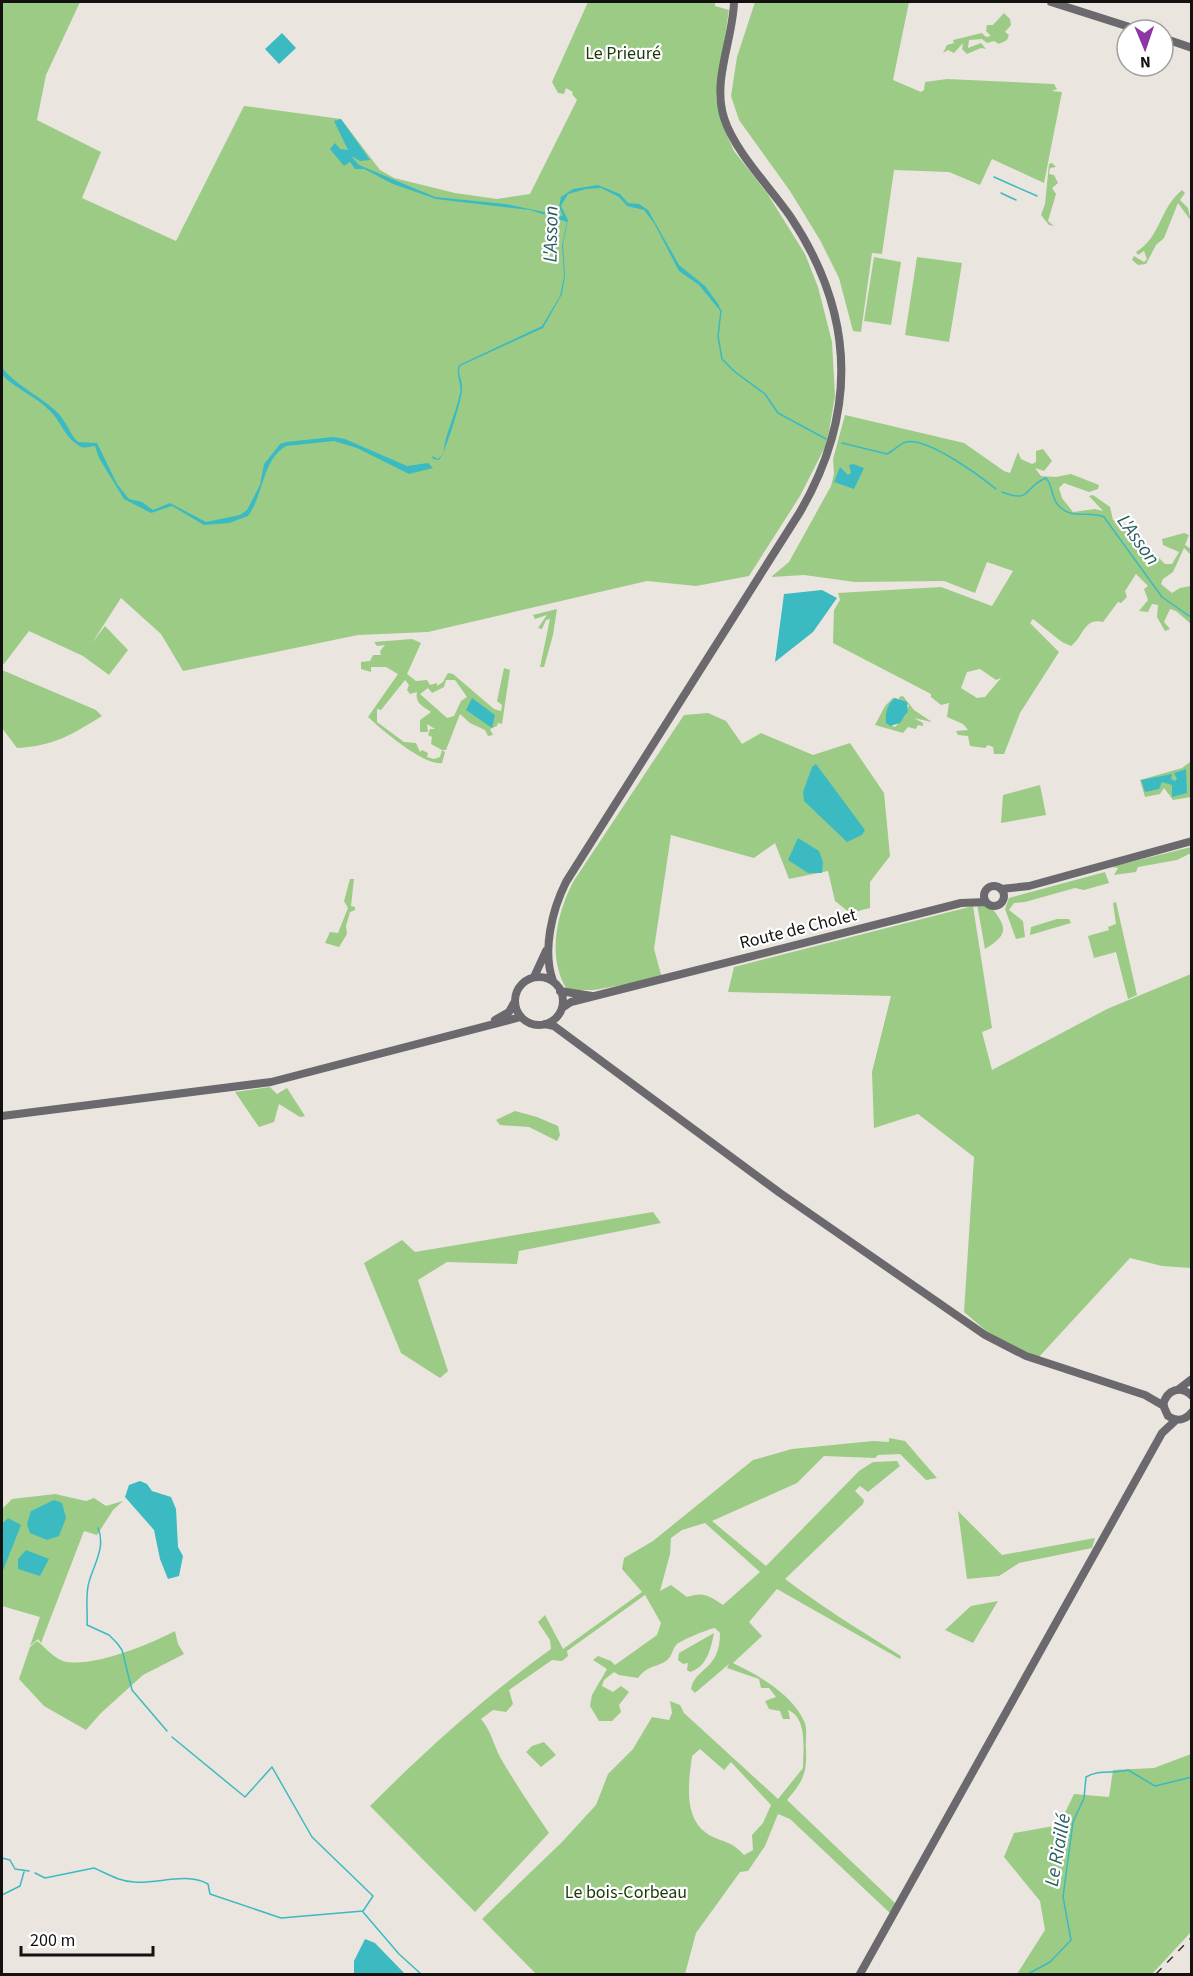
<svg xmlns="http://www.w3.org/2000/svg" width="1193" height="1976" font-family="'Source Sans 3',sans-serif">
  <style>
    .green { fill: #9ccb86; fill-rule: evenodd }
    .water { fill: #3bbac2 }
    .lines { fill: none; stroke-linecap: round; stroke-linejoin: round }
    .stream { stroke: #3bbac2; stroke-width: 1.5 }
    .major { stroke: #6b696d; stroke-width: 8 }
    .rail { stroke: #34322f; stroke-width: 1.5; stroke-dasharray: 8 8; stroke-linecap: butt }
    .labels { text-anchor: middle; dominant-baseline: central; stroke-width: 4.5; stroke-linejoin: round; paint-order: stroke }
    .park-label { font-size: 18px; fill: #1b3908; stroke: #fff }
    .street-label { font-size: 18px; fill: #141210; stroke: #fff }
    .water-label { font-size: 20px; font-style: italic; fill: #295d60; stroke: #fff }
  </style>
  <rect width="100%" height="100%" fill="#ebe5e0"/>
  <path class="green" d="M2 2H80L46 75 37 120 101 152 82 198 176 241 244 106 341 119 380 170 394 178 455 193 497 199 530 194 577 100 572 94 573 92 566 88 564 94 558 93 552 82 588 2H715V6L729 10 716 98 723 126 734 151 767 193 805 254 818 287 832 342 835 396 827 443 800 496 749 576 696 586 647 581 428 632 358 635 183 671 161 634 121 598 92 643 105 626 128 650 109 675 83 656 29 631 4 664 2 663Z
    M755 2H909L893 80 921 92 924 90 925 82 947 79 1054 84 1057 89 1052 91 1062 92 1044 183 992 159 980 185 949 172 894 170 882 254 872 253 861 332 853 331 839 278 820 240 790 191 739 120 731 96 737 57Z
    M1004 13 1010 19 1011 25 1005 32 1009 35 1007 40 999 44 994 41 987 43 982 39 969 40 968 48 981 43 986 49 981 48 967 54 962 49 963 43 954 53 948 50 943 53 947 45 954 43 953 40 982 33 986 37 991 36 986 31 987 25H993Z
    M1052 163 1056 167 1050 168 1049 174 1054 175 1058 183 1052 188 1056 194 1048 221 1054 226 1049 225 1041 215 1045 204 1049 164Z
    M1182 190 1185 193 1180 200 1188 208 1191 221 1178 203 1164 238 1156 245 1146 264 1138 265 1132 260 1134 256 1144 262 1147 259 1144 251 1138 255 1136 252C1161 237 1159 209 1182 190Z
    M874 257 901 262 891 325 864 321Z
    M917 257 962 263 949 342 905 335Z
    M845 415 964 443 1004 471 1010 473 1018 452 1021 459 1032 464 1036 462V451L1043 449 1052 461 1044 471 1035 468 1041 476 1056 477 1071 474 1099 485 1098 489 1089 492 1064 483 1059 488 1062 498 1073 512 1095 509 1103 511 1089 496 1093 495 1110 507 1113 520 1126 525V531L1145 553H1154L1165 564H1172L1179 552 1163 545 1162 539 1184 533 1189 535 1185 545 1191 549V555L1184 548 1173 572 1163 579 1161 584 1172 593 1180 588 1191 586V624L1176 611 1170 609 1164 622 1170 629 1165 631 1157 617 1158 605 1152 604 1148 612 1139 611 1148 600 1144 589 1148 586 1136 574 1125 591 1127 597 1121 603 1118 602 1103 622C1084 617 1084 636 1071 646L1062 642 1033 619 1030 623 1059 652 1020 713 1004 754H994L993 747 988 745 985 748 970 746 968 736 958 735 956 731 968 730 963 724 947 717 949 703 941 705 931 697V694L833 643 834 610 840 600 838 593 941 587 992 606 1013 571 987 562 975 593 944 581 855 582 804 575 771 577 789 562 831 486 834 474 833 459ZM980 669 996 680 1001 678 985 697 977 698 961 688 967 672Z
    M557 609 553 635 544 667H540L550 619 546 620 542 629 538 628 547 615 535 619 533 615Z
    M412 639 421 643 407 674 416 681 427 680 430 685 437 683V686L443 682 448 673 453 674 494 709 501 711 502 705 497 701 504 668 510 670 502 724 498 723 497 726 490 729 493 735 488 736 485 730 470 723 460 714 446 750H442L445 752 442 763C424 766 382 730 368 717L398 674 386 667H371V672L361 669V662L370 661 373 655H381L380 651 385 645 377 646 374 642ZM405 680 409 685 407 690 410 694 417 692C415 703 422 706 431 712L420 720V732H428L427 724 435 729H430L428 735 432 737 431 744 442 750 440 757 434 759 427 757 428 753 422 750 420 752 416 743 404 742 377 722V709L381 710ZM446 680H455L467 697 461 701 454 716 447 718 420 694 428 688 432 693 444 687Z
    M2 670 96 710 102 716C71 735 54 746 17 748L2 728Z
    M903 696 914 710 932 722 914 718 923 723V726L918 725 916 729 908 727 903 733 875 725 885 706 894 697 895 702 886 722 895 727 905 716 909 705 900 703 899 697Z
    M708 713 726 721 742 744 761 733 813 755 850 743 884 793 890 856 870 882V908L850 913 835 901 828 871 789 879 775 843 754 858 671 835 654 949 662 978 594 990H567C547 957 556 916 573 882L684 715Z
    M1190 762 1191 797 1173 800 1164 788 1160 794 1145 797 1140 780 1182 768Z
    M1040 785 1046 815 1001 823 1003 795Z
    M1191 847V853L1177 860 1138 867 1136 872 1114 875 1118 868 1111 867Z
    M1105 872 1109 883 1084 890 1075 888 1025 902 1014 903 1009 910 1023 921 1025 937 1016 939 1005 909 1009 898Z
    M350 879H354L351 906 355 907V910L350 912 346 926 347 934 339 947 325 943 330 932 338 933 348 908 344 901Z
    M1116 902 1137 995 1128 999 1116 952 1094 958 1088 936 1109 930 1108 927 1116 924 1113 903Z
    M977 904 991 907C1009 929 1007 935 985 949Z
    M973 906 992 1028 982 1032 992 1070 1107 1009 1191 974V1268L1162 1266 1130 1258 1037 1359 1003 1345 964 1312 974 1157 918 1114 874 1128 872 1072 891 996 728 992 734 967Z
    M1057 919H1069L1071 923 1030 935 1031 927Z
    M270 1087 277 1094 287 1088 305 1116 300 1117 279 1104 274 1122 259 1127 235 1092Z
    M515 1111 537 1117 558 1126 560 1135 557 1141 529 1127 500 1125 496 1120Z
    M653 1212 661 1223 519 1251 517 1264 447 1262 418 1280 448 1371 440 1378 401 1353 364 1263 402 1240 415 1252Z
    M889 1438 905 1441 937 1478 926 1480 900 1454 878 1455 875 1458 824 1456 797 1483 712 1521 766 1566 859 1471 873 1462 897 1461 900 1466 868 1492 860 1486 855 1491 864 1500 863 1504 785 1579C822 1607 861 1631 901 1656L900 1659 777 1589 749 1622 762 1636 733 1663C758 1675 792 1694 804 1721 808 1729 805 1741 806 1749 807 1774 803 1781 787 1800L896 1904 891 1914 790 1819 778 1814 765 1846 748 1871 740 1872 696 1933 685 1974H536L482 1919 562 1842 596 1805 608 1774 633 1749 652 1717 669 1720 672 1713 670 1701 680 1705 684 1713 778 1799 803 1768C803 1750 808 1718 788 1710L790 1719H783L780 1711 769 1709 765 1701 776 1697 769 1688H761L759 1679 727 1668 729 1664 695 1693 691 1689C695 1667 720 1671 720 1633L715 1628C711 1628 679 1641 676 1645 672 1650 672 1657 666 1661 655 1668 648 1665 638 1678L619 1675 614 1672 604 1680 602 1686 613 1692 621 1686 629 1692 619 1705 621 1712 612 1721H599L590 1706 592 1695 607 1669 593 1660 598 1656 611 1661 615 1665 657 1635 661 1623 645 1595 567 1651 568 1656 562 1661 552 1660 509 1690 513 1704 506 1712 493 1710 481 1719C491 1731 493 1743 500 1757 515 1783 532 1808 549 1833L475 1912 370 1806C427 1749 486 1696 551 1649L550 1640 538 1622 545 1615 563 1649 642 1592 622 1569 624 1558 653 1541 753 1460 792 1449 873 1441 889 1442ZM705 1523 760 1572 723 1605C710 1596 703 1591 687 1597L671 1585 660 1591 670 1554 671 1538 682 1530ZM700 1749 724 1770 731 1762 771 1805 763 1823 752 1835 753 1850 744 1855C729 1838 719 1843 705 1832 683 1815 689 1780 692 1756Z
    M55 1494 86 1501 94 1498 106 1506 123 1501 113 1510 97 1535 84 1531 41 1643 38 1639 30 1646 40 1617 2 1606V1509L12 1499Z
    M958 1511 1002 1555 1095 1538 1092 1548 1019 1563 999 1576 967 1579Z
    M998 1601 973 1643 945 1630 971 1606Z
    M175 1631 178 1644 184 1654 143 1675 101 1713 86 1730 44 1706 19 1679 30 1647 37 1641C45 1647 54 1658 63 1661 90 1669 151 1644 175 1631Z
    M714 1633C711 1648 707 1667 690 1672L687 1670 688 1663 683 1664 678 1660 679 1653Z
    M544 1742 556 1755 541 1767 526 1752 532 1746Z
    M1191 1754V1932L1152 1974H1017L1045 1930 1040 1901 1004 1857 1014 1833 1059 1825 1074 1794 1109 1797 1113 1770 1154 1768Z"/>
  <path class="water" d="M282 33 296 48 279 64 265 49Z
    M341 119 370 160 360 161 351 156 359 165 435 197 505 204 563 216 559 207 561 197 573 189 598 185 620 194 628 203 639 204 648 210 679 265 705 286 719 305 718 308 699 285 679 271 654 223 644 210 627 206 619 197 601 188 586 189 568 194 561 206 568 220 563 244 565 276 562 294 543 328 460 366C457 375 463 380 462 389 462 400 445 454 439 460L433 459 432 456 438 459 443 454C445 433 456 414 460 393 462 383 455 375 459 365L542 326 560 296 564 276 562 245 567 222 530 210 436 199 393 184 364 169H355L350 162 344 166 330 149 335 143 340 149 348 150 334 121Z
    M2 368C20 388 37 394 56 411 66 420 69 433 78 442L97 443 117 484 129 499 142 502 153 510 170 503 206 522 240 515 247 510 260 485 264 464 280 444 286 442 333 437 345 439 407 466 428 463 433 468 409 474 357 448 334 441 286 446C262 460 264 495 248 516L229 523 204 525 172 506 151 513 124 499 99 458 95 446C89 446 84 450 78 445 65 437 61 422 51 412 36 396 17 390 2 375Z
    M853 464 864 468 854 489 834 482 840 467 848 475 851 473 849 465Z
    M822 590 837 598 813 632 775 662 784 594Z
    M472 698 495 715 492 728 466 710Z
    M895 698 907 702 908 711 900 723 890 726 886 723C885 714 887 704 895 698Z
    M816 764 865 830 862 835 847 842 804 801 803 792 812 767Z
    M1186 769 1187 793 1172 797V785L1162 782 1159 789 1145 792 1141 780 1172 774 1171 779 1175 781 1177 779 1174 773Z
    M798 838 819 851 823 862 822 873H808L788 860Z
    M140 1481 147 1484 152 1491 171 1497 176 1509 178 1547 183 1556 179 1576 168 1579 160 1559 154 1530 125 1497 129 1485Z
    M54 1500 62 1503 66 1518 59 1536 47 1540 30 1533 27 1524 31 1511Z
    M8 1518 21 1525 2 1573V1524Z
    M26 1550 49 1559 40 1576 18 1569V1559Z
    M365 1939 375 1943 405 1974H354V1961Z"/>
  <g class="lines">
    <path class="stream" d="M994 177 1037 196
      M1001 193 1016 200
      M718 306 721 311 718 336 722 359 735 372 765 394 778 413 826 439
      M842 443 887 454C894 451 899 444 906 442 927 437 980 476 996 489
      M1002 492C1032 504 1023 487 1046 478 1053 486 1051 497 1058 505 1072 521 1088 510 1104 517L1162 597 1192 618
      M98 1528C106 1547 94 1564 89 1582 85 1595 88 1612 87 1625L109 1635 117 1643 122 1650 132 1690 167 1731
      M172 1737 245 1797 272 1767 312 1837 373 1896 363 1911
      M2 1858 10 1860 15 1869 29 1871
      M35 1873 45 1878 94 1868C108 1874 118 1881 134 1882 158 1884 186 1872 208 1884L210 1894 281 1918 363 1911
      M2 1895 20 1886 24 1872
      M363 1912 399 1954 421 1974
      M1028 1974 1050 1962 1071 1940 1063 1897 1073 1822 1084 1798 1086 1777C1099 1769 1114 1774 1128 1770L1155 1786 1192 1777"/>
    <path class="major" d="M1051 2 1139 30
      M1163 38 1192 48
      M984 896a10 10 0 1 1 20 0a10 10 0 1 1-20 0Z
      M1001 889 1029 886 1192 841
      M534 977 546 951
      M515 1001a24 24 0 1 1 48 0a24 24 0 1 1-48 0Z
      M553 981C542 951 552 910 566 882L800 512C858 412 855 313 790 216 770 187 735 152 724 118 712 80 733 40 734 2
      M560 991 592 996
      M562 1008 571 1002 961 903 986 902
      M495 1020 509 1012 514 1003
      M545 1024 554 1026 780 1193 985 1335 1026 1356 1145 1395 1164 1406
      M2 1116 271 1082 521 1017
      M1179 1389 1192 1379
      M1192 1396C1181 1385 1167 1389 1163 1405L1168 1416C1177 1422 1186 1420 1192 1412
      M860 1974 1162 1433 1176 1420"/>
    <path class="rail" d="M1156 1974 1192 1937"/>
  </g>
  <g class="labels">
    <g class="park-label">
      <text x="623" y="53">Le Prieuré</text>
      <text x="626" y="1892">Le bois-Corbeau</text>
    </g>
    <g class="street-label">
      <text transform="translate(798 929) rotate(-14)">Route de Cholet</text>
    </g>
    <g class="water-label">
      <text transform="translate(551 234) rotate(-89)">L'Asson</text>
      <text transform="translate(1138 540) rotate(54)">L'Asson</text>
      <text transform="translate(1058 1850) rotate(-80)">Le Riaillé</text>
    </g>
  </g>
  <rect width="1193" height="1976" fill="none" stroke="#141210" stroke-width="6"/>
  <g transform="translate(1145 48) rotate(178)"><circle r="28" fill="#ffffff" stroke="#a1a09f" stroke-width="1.5"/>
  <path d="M0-4.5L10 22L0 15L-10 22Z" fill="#8c37a4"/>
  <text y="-9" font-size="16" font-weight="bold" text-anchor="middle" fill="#141210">N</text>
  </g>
  <path d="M21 1946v9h132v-9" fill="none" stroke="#141210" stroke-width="3"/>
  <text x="30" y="1946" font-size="18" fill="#141210" stroke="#ffffff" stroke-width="4.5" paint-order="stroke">200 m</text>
</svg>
